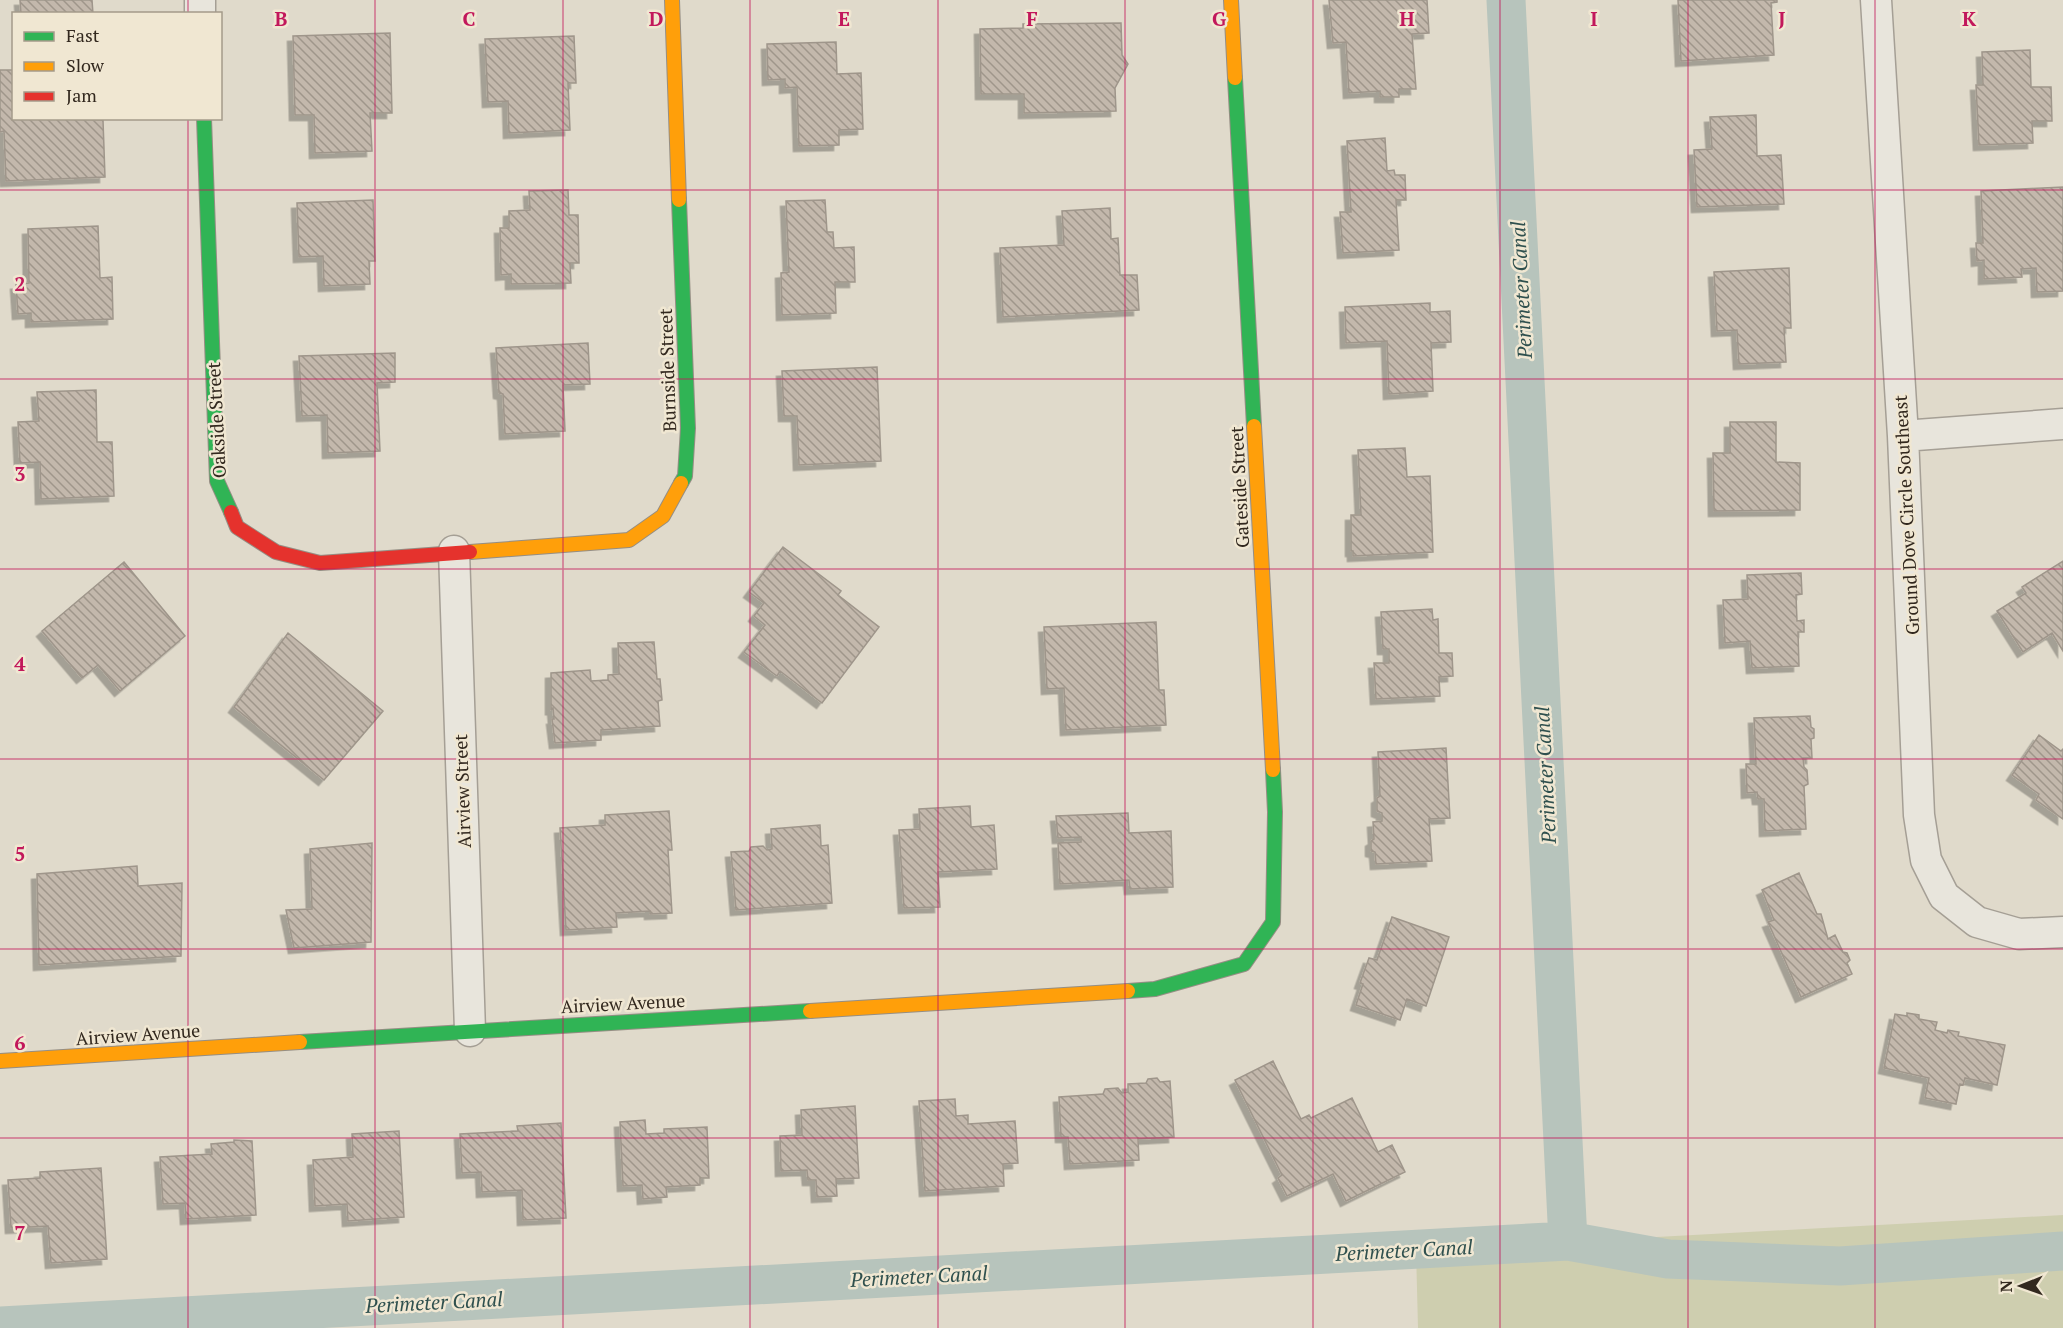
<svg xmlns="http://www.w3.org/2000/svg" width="2063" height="1328" font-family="'PT Serif',serif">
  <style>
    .park { fill: #ceceaf }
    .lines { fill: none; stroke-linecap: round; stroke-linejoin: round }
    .canal { stroke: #b7c4bc; stroke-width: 39 }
    .building { fill: url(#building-back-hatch); stroke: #9f968b; stroke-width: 1.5; filter: url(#shadow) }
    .street-casing { stroke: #a59f95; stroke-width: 33 }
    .fast-casing { stroke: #958e84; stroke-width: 16 }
    .slow-casing { stroke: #958e84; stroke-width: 16 }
    .jam-casing { stroke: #958e84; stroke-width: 16 }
    .street { stroke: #e8e5dc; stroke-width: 30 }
    .fast { stroke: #30b455; stroke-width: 14 }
    .slow { stroke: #ff9f0a; stroke-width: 14 }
    .jam { stroke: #e5322d; stroke-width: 14 }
    .grid { fill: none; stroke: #c2185b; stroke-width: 1.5; stroke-opacity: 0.55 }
    .labels { text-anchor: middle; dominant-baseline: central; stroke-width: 5; stroke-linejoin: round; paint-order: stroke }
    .street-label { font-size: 18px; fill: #32281e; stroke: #f0e7d2 }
    .water-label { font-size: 20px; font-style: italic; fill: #2f504e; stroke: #f0e7d2 }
    .grid-label { font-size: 20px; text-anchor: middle; font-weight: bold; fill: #c2185b; stroke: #f0e7d2; stroke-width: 5; stroke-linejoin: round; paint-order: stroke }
  </style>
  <defs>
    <pattern id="building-back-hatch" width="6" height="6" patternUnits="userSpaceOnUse" patternTransform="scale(1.5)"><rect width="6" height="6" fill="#c3b8ac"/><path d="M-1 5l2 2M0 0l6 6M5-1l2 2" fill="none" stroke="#9f968b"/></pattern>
    <filter id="shadow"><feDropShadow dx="-5.5" dy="5.5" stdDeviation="0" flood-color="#0004"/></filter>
  </defs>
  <rect width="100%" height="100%" fill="#e0dacb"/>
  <path class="park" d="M2063 1215V1328H1418L1416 1250Z"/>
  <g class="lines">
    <path class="canal" d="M1568 1241 1668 1259 1840 1266 2063 1251
      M0 1326 1568 1241 1506 0"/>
  </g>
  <path class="building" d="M20 0H92L93 14H21Z
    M1329 0H1427L1429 33 1412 34 1416 89H1399V97H1380V91L1349 93 1346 42 1333 43Z
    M1678 0H1777V2L1771 3 1774 55 1681 61Z
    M1121 23 1122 55 1128 64 1115 88 1116 111 1024 113V94H981L980 29 1023 28V24Z
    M390 33 392 113H370L372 151 315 153 314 115H295L293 36Z
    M574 36 576 83H568L570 130 509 133 508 101 488 102 485 39Z
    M836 42 837 74 861 73 863 129 839 130V145L799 146 797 87 785 88V79L768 80 767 44Z
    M2030 50 2031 87H2051L2052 121H2032L2033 143 1979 145 1976 85H1983L1982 52Z
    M0 70H14V118L103 120 105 177 6 181 4 131 0 132Z
    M1756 115 1757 156 1781 155 1784 204 1697 207 1694 150 1712 149 1710 117Z
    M1385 138 1387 171 1394 170 1395 175H1405L1406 200H1396L1399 250 1343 253 1340 212H1351L1347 141Z
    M2063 187V291L2037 292 2036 268 2021 269 2022 277 1984 279V260L1977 261 1976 243H1983L1981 191Z
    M568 190 569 215H578L579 263H570L571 283 511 284V274L501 275 500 228H509V211L530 210 529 191Z
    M373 200 375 261H369L370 284 324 286 323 256 299 257 297 203Z
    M825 200 827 232H833L834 248 854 247 855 282H835L836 313 782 315 781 273 789 272 786 201Z
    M1110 208 1111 239 1118 238 1120 275H1137L1139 310 1003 317 1000 248 1064 245 1062 211Z
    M98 226 100 278 112 277 113 319 31 322V313L18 314 16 284 29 283 28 229Z
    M1789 268 1791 328H1784L1786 362 1739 364 1737 330 1717 331 1714 272Z
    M1430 303V312L1450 311 1451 342 1431 343 1433 391 1389 394 1387 341 1346 343 1345 307Z
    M588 343 590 384 563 385 565 431 505 434 503 394 499 393 496 348Z
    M395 353V382L377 383 380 451 328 453 327 415 302 416 299 356Z
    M877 367 881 461 799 465 797 416H784L782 371Z
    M96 390 97 442H112L114 496 41 499 40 462 20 463 18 422 39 421 37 392Z
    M1730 422H1776V462L1800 463V510L1714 511 1713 453H1730Z
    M1405 448 1407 477 1430 476 1433 552 1353 556V551H1351V515H1361L1358 450Z
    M783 547 841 591 838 595 879 627 822 703 780 671 777 676 744 652 765 625 754 616 764 603 749 592Z
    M2063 561V651L2052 633 2023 652 1997 611 2026 593 2022 587Z
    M124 562 185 636 120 691 98 665 82 678 42 631Z
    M1801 573 1802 594 1796 595 1797 621 1804 620V632H1798L1799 666 1752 668 1750 641 1725 643 1723 600 1748 599 1747 575Z
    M1432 609 1433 620 1438 619 1439 653H1452L1453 676 1439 677 1440 696 1376 699 1374 663H1389V649H1383L1381 612Z
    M1156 622 1159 690H1164L1166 725 1066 730 1064 688 1047 689 1044 627Z
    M288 633 383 711 324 780 234 707Z
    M654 642 657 679H660L662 700 658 701 660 726 601 730V740L555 743 552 719H554L553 708 551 709V673L590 670 591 681 608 680V675L619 674 618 643Z
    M1810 716 1811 727 1814 729V738L1811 739 1812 758H1803L1804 767 1807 770 1808 784 1804 786 1806 829 1765 831 1764 799H1758L1757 792 1747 793 1746 764H1756L1754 718Z
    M2039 735 2061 751 2063 749V819L2036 800 2039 794 2012 775Z
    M1446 748 1450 818 1429 819 1432 861 1376 864 1375 852 1371 851V841L1374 839 1373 822 1382 821V813L1377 811V798L1380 796 1378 752Z
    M970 806 971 827 994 825 997 869 938 872 940 907 904 908 899 830 920 829 919 809Z
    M669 811 672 850H668L672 913 650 914V911L616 913 617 927 566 930 560 828 605 825V815Z
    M1128 813 1129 833 1171 831 1173 887 1130 889 1129 880 1060 884 1058 843 1081 842V837L1058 838 1056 816Z
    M820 825 821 846 828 845 832 903 736 910 731 852 749 851 751 847 763 846 767 850 772 849 771 829Z
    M372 843 371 942 294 948 286 910 312 909 310 849Z
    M137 866 138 886 182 883 181 956 39 965 37 874Z
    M1799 873 1817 914H1821L1828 939 1835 935 1843 952 1847 953 1850 960 1847 963 1852 974 1801 997 1768 922 1774 920 1762 890Z
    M1392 917 1449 937 1426 1006 1407 999 1400 1020 1356 1005 1363 984 1360 983 1369 958 1377 960Z
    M1907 1013 1919 1015V1019L1937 1022 1935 1030 1947 1033 1948 1030 1959 1032 1958 1036 2005 1045 1997 1085 1965 1078 1963 1085 1960 1084 1956 1104 1925 1098 1929 1078 1884 1068 1895 1014 1907 1016Z
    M1273 1061 1301 1119 1309 1115 1311 1118 1352 1098 1378 1152 1392 1145 1405 1172 1346 1201 1333 1174 1287 1196 1278 1178 1282 1175 1235 1080Z
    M1157 1078 1160 1082 1170 1081 1174 1137 1138 1139 1139 1160 1070 1164 1068 1137H1061L1059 1097 1103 1094 1105 1089 1118 1088 1122 1093 1128 1092V1084L1146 1083 1148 1079Z
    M955 1099 956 1116 968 1115V1124L1015 1121 1018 1163 1003 1164 1004 1186 925 1191 919 1101Z
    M855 1106 859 1178 836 1179 837 1196 817 1197 816 1180H808L807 1170 781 1171 780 1136 802 1135 801 1110Z
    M645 1120 646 1134 664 1133V1129L707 1127 709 1178H700V1185L666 1187 667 1197 643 1199 642 1185 623 1186 620 1122Z
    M561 1123 566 1218 523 1220 522 1190 482 1192 481 1172 462 1173 460 1134 518 1131 517 1126Z
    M399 1131 404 1217 348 1221 347 1204 315 1206 313 1160 353 1157 352 1134Z
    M234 1140 252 1141 256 1215 186 1219 185 1203 163 1204 160 1157 212 1154 211 1144 234 1142Z
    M101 1168 107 1259 51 1263 48 1226 11 1228 8 1180 40 1178V1172Z"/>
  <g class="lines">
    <defs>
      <path id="street" d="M200 0V14
        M1876 0 1903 436 1919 815 1926 860 1944 896 1977 922 2019 934 2063 932
        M1903 436 2063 424
        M454 551 470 1031"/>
      <path id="fast" d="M1235 78 1254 426
        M204 118 217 481 231 512
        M679 200 688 428 685 476 681 483
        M1128 991 1155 989 1244 964 1273 922 1275 812 1273 770
        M300 1042 810 1011"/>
      <path id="slow" d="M672 0 679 200
        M1231 0 1235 78
        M1254 426 1273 770
        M470 552 629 540 663 516 681 483
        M810 1011 1128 991
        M0 1061 300 1042"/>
      <path id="jam" d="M231 512 237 527 276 552 320 563 470 552"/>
    </defs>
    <use href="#street" class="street-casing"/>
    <use href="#fast" class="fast-casing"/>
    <use href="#slow" class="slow-casing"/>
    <use href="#jam" class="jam-casing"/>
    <use href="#street" class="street"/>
    <use href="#fast" class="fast"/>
    <use href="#slow" class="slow"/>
    <use href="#jam" class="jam"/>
  </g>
  <path class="grid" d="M188 0V14M375 0V1328M563 0V1328M750 0V1328M938 0V1328M1125 0V1328M1313 0V1328M1500 0V1328M1688 0V1328M1875 0V1328M188 118V1328M0 190H2063M0 379H2063M0 569H2063M0 759H2063M0 949H2063M0 1138H2063"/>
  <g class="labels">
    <g class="street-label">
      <text transform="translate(667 370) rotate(-92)">Burnside Street</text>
      <text transform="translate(216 420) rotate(-93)">Oakside Street</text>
      <text transform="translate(1239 487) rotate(-93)">Gateside Street</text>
      <text transform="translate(1906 515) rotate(-93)">Ground Dove Circle Southeast</text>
      <text transform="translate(462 791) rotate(-92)">Airview Street</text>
      <text transform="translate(623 1003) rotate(-3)">Airview Avenue</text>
      <text transform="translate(138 1034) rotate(-4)">Airview Avenue</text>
    </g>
    <g class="water-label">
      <text transform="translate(1521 290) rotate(-93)">Perimeter Canal</text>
      <text transform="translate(1545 775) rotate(-93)">Perimeter Canal</text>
      <text transform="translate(1404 1250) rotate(-3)">Perimeter Canal</text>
      <text transform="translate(919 1276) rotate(-3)">Perimeter Canal</text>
      <text transform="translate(434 1302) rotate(-3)">Perimeter Canal</text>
    </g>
  </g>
  <g class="grid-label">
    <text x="281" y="26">B</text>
    <text x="469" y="26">C</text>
    <text x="656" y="26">D</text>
    <text x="844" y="26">E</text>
    <text x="1032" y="26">F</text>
    <text x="1219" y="26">G</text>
    <text x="1407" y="26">H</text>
    <text x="1594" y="26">I</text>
    <text x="1782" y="26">J</text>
    <text x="1969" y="26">K</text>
    <text x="20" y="291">2</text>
    <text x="20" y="481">3</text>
    <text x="20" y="671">4</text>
    <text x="20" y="861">5</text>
    <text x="20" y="1050">6</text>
    <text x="20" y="1240">7</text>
  </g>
  <rect x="12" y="12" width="210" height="108" fill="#f0e7d2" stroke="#a49b8a" stroke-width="1.5"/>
  <rect x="24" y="32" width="30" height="9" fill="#30b455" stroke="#a49b8a" stroke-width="1.5"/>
  <text x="66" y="42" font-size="18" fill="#32281e">Fast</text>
  <rect x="24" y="62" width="30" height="9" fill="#ff9f0a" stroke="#a49b8a" stroke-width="1.5"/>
  <text x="66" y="72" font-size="18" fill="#32281e">Slow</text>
  <rect x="24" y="92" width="30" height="9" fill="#e5322d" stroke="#a49b8a" stroke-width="1.5"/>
  <text x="66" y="102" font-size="18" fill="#32281e">Jam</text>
  <g transform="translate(2021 1286) rotate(269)" stroke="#f0e7d2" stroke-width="4.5" paint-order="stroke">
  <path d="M0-4.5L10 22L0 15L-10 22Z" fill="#32281e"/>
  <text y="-9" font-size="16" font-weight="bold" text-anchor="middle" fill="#32281e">N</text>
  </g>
</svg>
